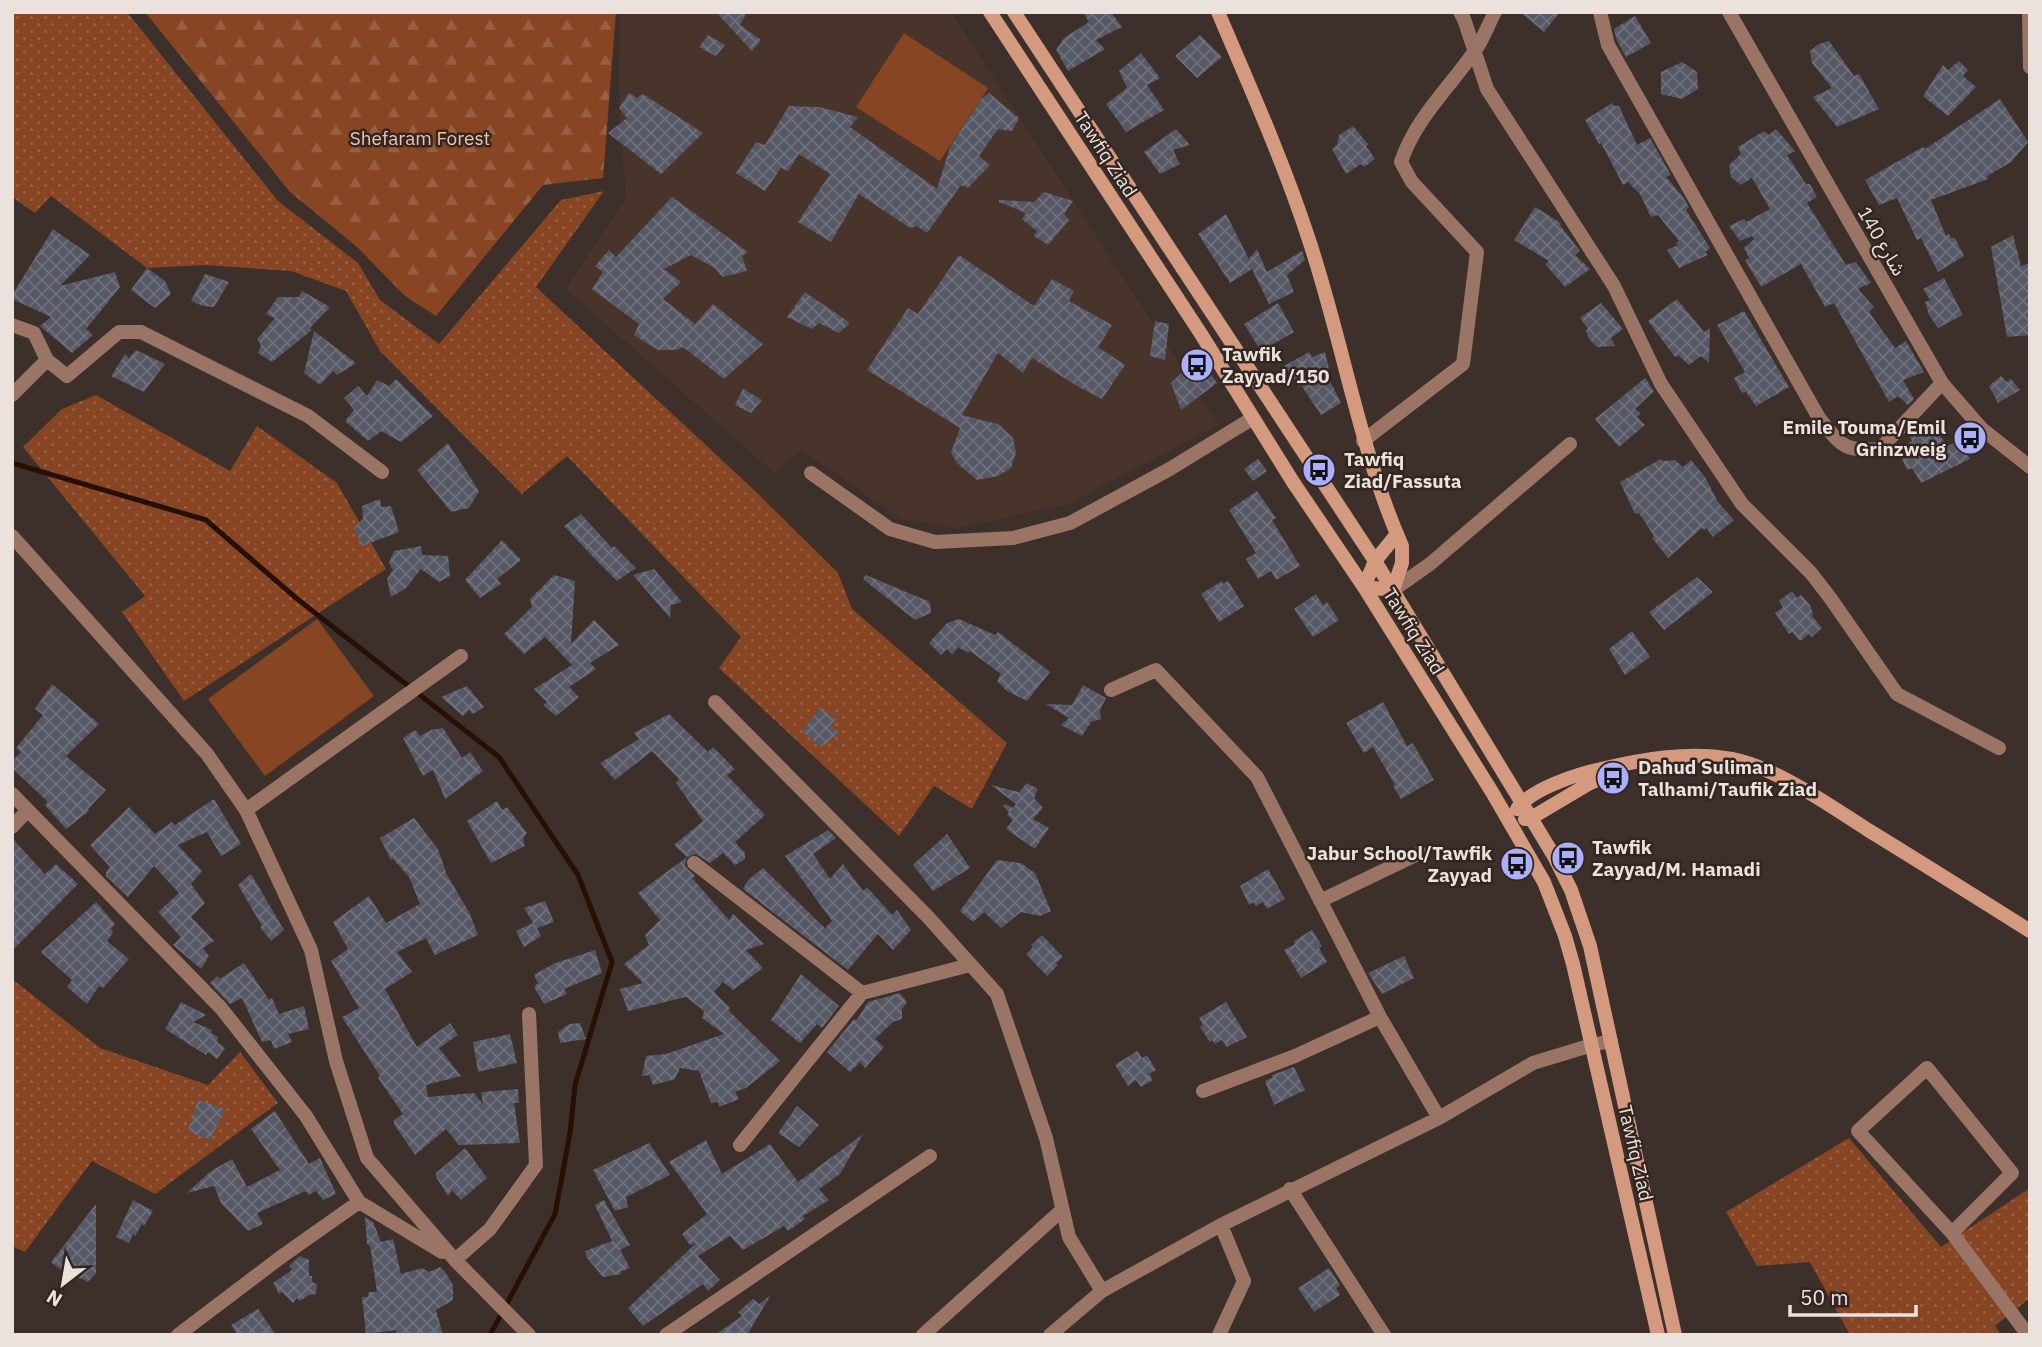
<svg xmlns="http://www.w3.org/2000/svg" width="2042" height="1347" font-family="'IBM Plex Sans','Noto Sans Arabic',sans-serif">
  <style>
    .built { fill: #48342a }
    .grass { fill: url(#grass-dots) }
    .forest { fill: url(#forest-firs) }
    .pitch { fill: #874524 }
    .lines { fill: none; stroke-linecap: round; stroke-linejoin: round }
    .stream { stroke: #270f04; stroke-width: 5 }
    .building { fill: url(#building-cross-hatch) }
    .street { stroke: #9a7565; stroke-width: 14 }
    .secondary { stroke: #d49a80; stroke-width: 14 }
    .labels { text-anchor: middle; dominant-baseline: central; stroke-width: 5; stroke-linejoin: round; paint-order: stroke }
    .park-label { font-size: 19px; fill: #f1c4b0; stroke: #33251f }
    .street-label { font-size: 19px; fill: #ebe2de; stroke: #33251f }
    .poi-label { font-size: 19px; font-weight: bold; fill: #ebe2de; stroke: #33251f; text-anchor: start }
  </style>
  <defs>
    <pattern id="grass-dots" width="8" height="8" patternUnits="userSpaceOnUse" patternTransform="scale(1.75)"><rect width="8" height="8" fill="#874524"/><path d="M2 2h.1M6 6h.1" fill="none" stroke="#986043" stroke-width="1.8" stroke-linecap="round"/></pattern>
    <pattern id="forest-firs" width="22" height="20" patternUnits="userSpaceOnUse" patternTransform="scale(1.75)"><rect width="22" height="20" fill="#874524"/><path d="M5 1l3.5 6h-7zM16 11l3.5 6h-7z" fill="#986043"/></pattern>
    <pattern id="building-cross-hatch" width="8" height="8" patternUnits="userSpaceOnUse" patternTransform="scale(1.75)"><rect width="8" height="8" fill="#565866"/><path d="M0 0l8 8M0 8l8-8" fill="none" stroke="#6e707b"/></pattern>
  </defs>
  <rect width="100%" height="100%" fill="#3d2f29"/>
  <path class="built" d="M620 12H951L1219 425 1068 504 959 528 901 519 802 450 774 473 566 289 626 198 619 108Z"/>
  <path class="grass" d="M12 12H127L278 201 358 263 380 300 439 344 561 200 604 191 536 287 753 489 838 573 852 609 1007 743 972 809 934 786 899 836 719 668 741 637 567 456 522 494 380 351 346 291 291 271 205 265 147 268 51 196 35 213 12 197Z
    M96 395 230 471 257 426 337 483 386 569 184 701 122 612 145 596 23 447 62 409Z
    M12 979 100 1048 208 1085 240 1052 278 1103 155 1194 92 1161 25 1252 12 1246Z
    M1849 1138 1941 1247 2030 1188V1298L1995 1326 2001 1335H1850L1810 1262 1757 1266 1726 1212Z"/>
  <path class="forest" d="M145 12H616L603 178 543 185 436 316 405 296 356 246 290 192Z"/>
  <path class="pitch" d="M904 33 988 88 940 161 856 107Z
    M317 619 374 696 265 776 208 699Z"/>
  <g class="lines">
    <path class="stream" d="M12 463 206 520 296 598 499 757 578 875 612 962 575 1085 570 1133 555 1214 490 1335"/>
  </g>
  <path class="building" d="M716 12H747L740 25 761 40 752 51Z
    M1083 12H1111L1122 27 1096 40 1105 49 1068 71 1056 50 1064 38 1089 22Z
    M1520 12H1560L1544 32Z
    M1635 16 1651 43 1626 57 1617 41 1614 29Z
    M708 35 725 45 716 56 699 47Z
    M1200 35 1222 57 1197 78 1175 56Z
    M1829 41 1854 76 1859 74 1879 109 1837 127 1813 97 1832 88 1812 63 1810 51 1819 44Z
    M1141 53 1160 78 1147 85 1164 110 1126 132 1106 104 1127 88 1119 71Z
    M1959 61 1968 70 1963 76 1976 87 1948 116 1923 96 1943 65 1948 70Z
    M1682 62 1697 72 1698 89 1682 99 1661 94V72Z
    M629 93 637 98 643 94 703 133 661 174 608 133 627 118 619 108Z
    M989 93 1019 118 1012 131 998 129 979 156 990 165 968 188 961 185 927 233 917 226 910 228 859 194 831 242 798 222 830 174 799 154 788 171 781 168 765 191 736 173 756 142 765 145 789 106 819 107 858 117 850 127 937 189 950 147 981 99Z
    M2000 99 2028 142 2011 162 1987 176 1988 179 1931 200 1946 236 1949 234 1951 238H1955L1964 256 1938 272 1921 238 1917 240 1897 198 1879 205 1865 180 1923 147 1925 149Z
    M1612 103 1615 106H1619L1637 145 1650 138 1671 175 1666 177 1683 197 1689 207 1686 210 1710 248 1705 252 1708 255 1679 268 1667 250 1678 245 1676 243 1679 241 1658 215 1651 217 1640 194 1628 182 1623 185 1601 143 1599 144 1585 120Z
    M1353 126 1368 144 1366 146 1375 159 1364 167 1361 164 1346 174 1332 149 1337 145 1339 135Z
    M1176 129 1190 145 1173 150 1180 164 1160 174 1144 152Z
    M1776 129 1795 151 1787 155 1806 184H1810L1817 197 1807 203 1846 265 1856 262 1871 283 1858 289 1874 307 1869 312 1895 348 1906 341 1924 372 1903 380 1914 399 1908 405 1898 396 1889 402 1834 303 1825 307 1801 264 1761 287 1745 260 1749 258 1744 248 1754 239 1752 236 1740 241 1729 226 1744 219 1746 222 1770 209 1752 178 1741 185 1731 177 1729 165 1741 154 1738 147 1764 131 1769 135Z
    M1044 192 1073 201 1064 214 1069 220 1048 245 1034 236 1037 231 1022 219 1026 213 999 202V200L1034 202Z
    M672 197 748 252 742 256 747 271 722 277 715 268 691 255 664 269 681 282 663 299 695 324 713 304 763 344 724 379 683 347 676 350H658L634 335 639 324 592 289 603 272 595 266 609 250 616 257Z
    M1535 207 1561 223 1560 225 1580 251 1575 255 1590 269 1565 287 1545 264 1549 261 1514 240Z
    M1226 214 1249 259 1257 249 1267 272 1302 251 1305 260 1287 275 1294 292 1269 304 1252 269 1230 283 1198 234Z
    M53 229 90 255 60 286 115 272 120 287 86 329 93 335 72 353 40 326 51 317 12 299V295Z
    M2013 235 2021 266 2030 263V335L2007 337 1991 247Z
    M959 255 1034 306 1052 279 1074 291 1069 301 1112 325 1098 347 1125 365 1102 399 1079 387 1032 358 1023 373 998 353 962 415 998 424 1013 438 1016 452 1011 468 998 476 977 480 958 464 951 453 960 428 867 370 908 308 918 314Z
    M147 268 165 281 171 294 155 308 131 290Z
    M205 274 229 282 214 307 203 306 191 301Z
    M1944 278 1963 315 1938 328 1929 315 1925 302 1930 300 1923 289Z
    M302 291 330 307 310 328 312 330 272 362 258 353 261 345 257 339 275 318 266 314 278 297H299Z
    M805 292 850 323 839 333 819 323 812 329 787 317Z
    M1677 299 1704 332 1710 328 1709 363 1701 356 1689 365 1679 356 1675 357 1648 321Z
    M1278 303 1294 332 1261 351 1244 324Z
    M1601 303 1623 329 1611 338 1615 346 1597 347 1589 339 1586 331 1588 328 1580 318Z
    M1744 311 1789 387 1756 406 1746 392 1742 393 1734 378 1745 372 1717 325Z
    M1155 321 1169 324 1165 360 1150 356Z
    M314 331 356 363 337 375 333 371 320 385 304 373Z
    M136 350 165 364 144 392 111 376 125 354 129 358Z
    M1309 352 1312 357 1325 352 1329 369 1325 371 1341 403 1321 415 1301 385 1299 387 1284 366Z
    M1193 362 1202 377 1211 374 1217 383 1181 410 1171 383Z
    M2001 376 2006 382 2011 379 2020 390 1998 403 1989 386Z
    M1645 378 1654 391 1635 409 1641 413 1637 417 1645 425 1619 447 1595 419Z
    M396 379 433 416 401 442 381 431 368 441 345 421 354 410 344 398 358 386 367 396 377 380 389 386Z
    M743 389 762 400 751 413 735 405Z
    M1933 427 1948 446 1957 441 1970 459 1921 483 1912 468 1907 470 1898 450 1912 441 1910 436Z
    M448 443 479 491 469 508 451 512 417 470Z
    M1258 459 1267 471 1253 481 1244 469Z
    M1661 459 1663 461 1675 460 1683 467 1691 460 1705 477 1718 502 1734 520 1713 537 1706 528 1704 530 1702 528 1668 558 1652 538 1654 536 1639 513 1635 514 1620 482Z
    M1257 491 1276 518 1272 520 1300 566 1276 580 1271 571 1258 579 1246 559 1256 553 1229 510Z
    M380 499 381 507 391 506 399 532 362 546 354 528 363 519 362 506Z
    M581 514 612 548 614 546 636 568 617 581 596 560 564 526Z
    M502 540 521 560 497 579 501 584 480 598 465 580Z
    M421 546 422 555 448 556 450 576 439 582 421 569 406 588 391 597 387 579 393 570 389 563 394 551Z
    M654 569 682 602 671 605 670 618 633 575Z
    M554 575 575 581 571 644 594 620 619 645 590 663 596 669 569 687 579 697 556 716 543 705 547 702 534 689 572 665 545 637 524 654 504 634 532 607 530 599Z
    M866 575 930 602 931 613 915 620 863 579Z
    M1697 577 1713 592 1664 630 1649 612Z
    M1222 581 1223 584 1228 581 1244 606 1219 622 1201 594Z
    M1792 591 1797 598 1801 595 1810 605 1813 614 1812 616 1822 628 1812 637 1809 634 1800 641 1792 632 1789 634 1775 613 1783 607 1779 601Z
    M1316 594 1323 605 1327 602 1339 620 1313 637 1294 609Z
    M959 619 995 635 998 632 1050 672 1027 701 1007 691 997 681 1001 674 970 651 968 653 958 647 952 655 947 649 941 655 929 643 947 623Z
    M1632 631 1650 657 1625 675 1609 649Z
    M52 684 99 724 66 756 106 790 88 809 89 811 66 829 45 805 48 802 12 768V761L21 752 16 748 43 715 35 709Z
    M1083 685 1106 698 1100 710 1101 719 1091 722 1082 736 1061 725 1069 718 1046 704 1072 705Z
    M467 686 484 707 473 714 469 710 463 716 441 697Z
    M1383 702 1407 746 1413 743 1434 780 1401 799 1393 786 1395 785 1373 747 1364 753 1346 723Z
    M820 708 836 719 830 726 840 733 821 747 802 731Z
    M669 714 708 752 713 747 735 769 727 775 765 815 735 842 745 853V859L735 865 723 853 710 863 696 854 687 857 674 845 703 821 676 783 679 779 652 751 615 780 600 763 639 739 634 733Z
    M443 728 462 758 470 752 483 771 445 799 433 770 423 776 403 738 415 730 420 736 431 730Z
    M1027 783 1038 789 1034 798 1043 808 1033 819 1049 828 1035 849 1006 829 1013 820 1007 815 1009 812 1003 806 1005 804 1013 808 1016 804 991 785 1019 792Z
    M214 799 241 844 221 856 207 832 178 845 202 871 191 884 205 903 191 917 214 941 203 948 209 956 201 969 173 945 181 937 158 912 179 893 154 866 128 897 106 876V872L110 867 90 845 129 807 155 834 172 822 175 825Z
    M497 801 502 810 507 807 527 833 523 839 525 846 491 863 467 821Z
    M414 818 438 849 447 875 469 912 478 935 435 955 426 938 397 952 412 972 385 989 417 1047 450 1023 458 1035 439 1048 461 1076 426 1085 428 1097 474 1093 483 1104 481 1092 518 1089 519 1103H514L520 1143 459 1145 446 1129 415 1155 394 1124V1120L403 1114 378 1078 380 1076 342 1017 359 1008 331 961 348 949 333 922 369 896 386 923 420 904 409 877 393 859 391 860 380 838Z
    M828 830 836 838 813 854 830 879 843 864 863 891 867 887 892 915 897 910 911 930 893 950 878 934 848 970 743 889 748 880 763 868 825 928 832 921 785 856Z
    M947 834 970 868 933 891 913 865Z
    M12 838 45 874 56 864 78 884 12 951Z
    M687 857 685 866 695 876 692 878 729 920 733 914 764 944 746 950 763 968 733 990 723 982 714 992 730 1008 728 1010 780 1061 746 1088 735 1092 739 1099 719 1107 718 1102 711 1103 699 1071 680 1068 675 1079 653 1085 649 1075 642 1076 646 1056 666 1054 724 1034 702 1018 704 1011 686 997 628 1011 620 989 643 983 624 964 649 945 645 935 660 920 638 893Z
    M997 860 1021 863 1035 873 1051 911 1040 916 1021 912 1001 928 984 912 973 922 960 911Z
    M1268 869 1285 899 1267 909 1263 902 1256 906 1253 902 1249 905 1240 886Z
    M251 874 284 930 271 941 260 927 262 926 238 885Z
    M545 901 554 922 537 928 541 936 524 947 516 931 533 923 524 908Z
    M96 902 115 924 111 929 113 933 107 941 129 959 103 988 99 986 87 1004 67 987 72 980 41 952Z
    M1312 930 1322 946 1319 948 1327 962 1301 978 1284 950 1295 944 1294 941Z
    M1042 935 1063 957 1056 963 1058 965 1047 976 1026 954 1033 947 1031 945Z
    M595 950 602 973 564 989 567 994 544 1004 534 987 538 983 534 975 553 964Z
    M1404 956 1414 978 1382 994 1368 973Z
    M244 963 269 1000 272 998 279 1014 304 1006 309 1029 288 1034 292 1042 274 1049 271 1040 262 1042 242 998 230 1004 210 983 217 976 220 979Z
    M801 974 839 1006 822 1028 817 1024 800 1043 771 1020Z
    M900 993 907 1002 902 1009V1019L893 1022 875 1039 884 1047 865 1068 860 1062 850 1072 827 1052 854 1019 856 1021 868 1002Z
    M181 1002 206 1015 193 1022 212 1030 211 1033 218 1037 217 1042 225 1048 217 1059 208 1052 206 1055 165 1029Z
    M1226 1002 1247 1037 1227 1047 1222 1040 1215 1044 1212 1040 1210 1042 1200 1027 1203 1025 1199 1018Z
    M580 1023 586 1039 560 1043 558 1032 569 1024Z
    M510 1034 517 1063 478 1072 473 1042Z
    M1137 1051 1142 1058 1147 1055 1156 1070 1149 1074 1153 1080 1141 1087 1136 1080 1128 1086 1115 1065Z
    M1294 1067 1305 1090 1274 1105 1265 1081 1273 1077 1272 1075Z
    M198 1100 225 1109 210 1140 188 1131Z
    M797 1106 819 1125 799 1147 778 1133Z
    M275 1111 309 1164 320 1158 336 1194 323 1200 316 1191 308 1195 306 1191 257 1213 263 1224 248 1231 221 1203 214 1186 187 1193 211 1171 232 1159 247 1187 280 1170 251 1129Z
    M863 1134 840 1174 819 1189 829 1200 803 1216 805 1219 788 1231 784 1226 743 1250 730 1236 698 1256 720 1280 708 1291 703 1284 643 1326 628 1308 696 1243 690 1245 682 1234 707 1214 669 1162 706 1140 722 1174 770 1144 798 1182Z
    M649 1143 670 1175 626 1197 628 1207 615 1211 593 1170Z
    M465 1148 487 1178 461 1200 452 1190 448 1196 436 1177V1173Z
    M133 1200 153 1211 144 1226 142 1224 135 1236 133 1234 129 1243 116 1237Z
    M604 1200 630 1245 620 1250 630 1268 620 1272 621 1274 603 1277 587 1258 585 1251 612 1241 595 1205Z
    M96 1204V1273L88 1282 57 1267 51 1262Z
    M365 1217 373 1222 381 1242 393 1239 401 1274 422 1268 429 1272 440 1267 445 1272 453 1285V1300L436 1310 443 1335H396V1330L366 1334 362 1297H368L369 1292H377L370 1246 367 1244Z
    M300 1256 309 1260V1276H312V1282L317 1284 316 1294 309 1295 300 1301 297 1298 293 1303 282 1292 279 1294 273 1283 292 1270 289 1266Z
    M1329 1268 1340 1285 1336 1288 1340 1295 1314 1312 1298 1288Z
    M771 1295 747 1335H715L742 1316 738 1312 753 1299 759 1304Z
    M258 1309 276 1335H238L231 1325Z"/>
  <g class="lines">
    <path class="street" d="M1460 12 1464 19 1487 89 1614 286 1661 384 1742 504 1811 573 1831 599 1897 694 1999 748
      M1600 12 1608 45 1819 418C1841 445 1843 452 1880 449L1942 383
      M1729 12 1942 383 1982 429 2030 467
      M2029 12 2030 67
      M12 325 34 333 47 360
      M12 395 47 360 67 376 119 332H141L308 416 382 472
      M1363 441 1463 364 1477 252 1412 182 1401 162C1415 119 1449 88 1474 52 1483 40 1488 25 1495 12
      M811 473 890 529 935 542 1013 538 1070 523 1168 470 1253 418
      M12 536 207 754 246 810 311 950 336 1061 367 1158 455 1260 529 1335
      M1393 590 1430 564 1570 444
      M1111 690 1156 670 1257 777 1380 1017 1439 1118
      M715 702 928 917 997 994 1046 1138 1069 1237 1102 1291
      M12 794 221 1008 306 1116 359 1202 442 1252
      M246 810 461 656
      M12 827 27 811
      M694 863 862 993
      M1320 901 1420 853
      M1203 1091 1295 1056 1380 1017
      M740 1145 862 993 970 965
      M1290 1189 1384 1335
      M1952 1233 2012 1173 1927 1068 1858 1131 1952 1233 2028 1335
      M455 1260 490 1229 536 1165 529 1014
      M178 1335 281 1257 359 1202
      M666 1335 930 1156
      M923 1335 1062 1210
      M1050 1335 1102 1291 1221 1225 1439 1118 1533 1063 1592 1045 1611 1041
      M1219 1335 1244 1281 1221 1225"/>
    <path class="secondary" d="M990 12 1201 334 1293 482 1364 587 1492 792 1544 882 1565 936 1573 964 1658 1335
      M1014 12 1375 561 1554 856 1571 890 1590 946 1675 1335
      M1218 12C1250 87 1284 163 1309 240 1343 342 1359 448 1402 546V563L1393 590 1364 587 1375 561 1397 534
      M1517 809C1531 789 1577 774 1601 769 1644 759 1689 751 1732 759 1777 768 1829 805 1868 830 1922 863 1976 897 2030 931
      M1525 819 1531 818 1590 783 1615 772"/>
  </g>
  <defs>
    <symbol id="bus-disc" viewBox="-11 -11 22 22"><circle r="9.5" fill="#acaffb" stroke="#33251f"/><path d="M-5-6H5V4H4V6H2V4H-2V6H-4V4H-5ZM-3.5-4V0h7V-4ZM-3.5 1.2v1.5H-2V1.2ZM2 1.2v1.5H3.5V1.2Z" fill="#111"/></symbol>
  </defs>
  <g fill-rule="evenodd">
    <use href="#bus-disc" x="1178" y="346" width="38" height="38"/>
    <use href="#bus-disc" x="1951" y="419" width="38" height="38"/>
    <use href="#bus-disc" x="1300" y="451" width="38" height="38"/>
    <use href="#bus-disc" x="1594" y="759" width="38" height="38"/>
    <use href="#bus-disc" x="1549" y="839" width="38" height="38"/>
    <use href="#bus-disc" x="1498" y="845" width="38" height="38"/>
  </g>
  <g class="labels">
    <g class="park-label">
      <text x="420" y="138">Shefaram Forest</text>
    </g>
    <g class="street-label">
      <text transform="translate(1106 154) rotate(57)">Tawfiq Ziad</text>
      <text transform="translate(1882 241) rotate(60)">شارع 140</text>
      <text transform="translate(1414 631) rotate(58)">Tawfiq Ziad</text>
      <text transform="translate(1636 1153) rotate(77)">Tawfiq Ziad</text>
    </g>
    <g class="poi-label">
      <text x="1222" y="354">Tawfik<tspan x="1222" dy="22">Zayyad/150</tspan></text>
      <text x="1946" y="427" text-anchor="end">Emile Touma/Emil<tspan x="1946" dy="22">Grinzweig</tspan></text>
      <text x="1344" y="459">Tawfiq<tspan x="1344" dy="22">Ziad/Fassuta</tspan></text>
      <text x="1638" y="767">Dahud Suliman<tspan x="1638" dy="22">Talhami/Taufik Ziad</tspan></text>
      <text x="1592" y="847">Tawfik<tspan x="1592" dy="22">Zayyad/M. Hamadi</tspan></text>
      <text x="1492" y="853" text-anchor="end">Jabur School/Tawfik<tspan x="1492" dy="22">Zayyad</tspan></text>
    </g>
  </g>
  <rect width="2042" height="1347" fill="none" stroke="#ebe2de" stroke-width="28"/>
  <g transform="translate(63 1284) rotate(211)" stroke="#33251f" stroke-width="5" paint-order="stroke">
  <path d="M0-5L12 26L0 18L-12 26Z" fill="#ebe2de"/>
  <text y="-10" font-size="19" font-weight="bold" text-anchor="middle" fill="#ebe2de">N</text>
  </g>
  <path d="M1790 1305v10h126v-10" fill="none" stroke="#ebe2de" stroke-width="3.5"/>
  <text x="1800" y="1305" font-size="21" fill="#ebe2de" stroke="#33251f" stroke-width="5" paint-order="stroke">50 m</text>
</svg>
